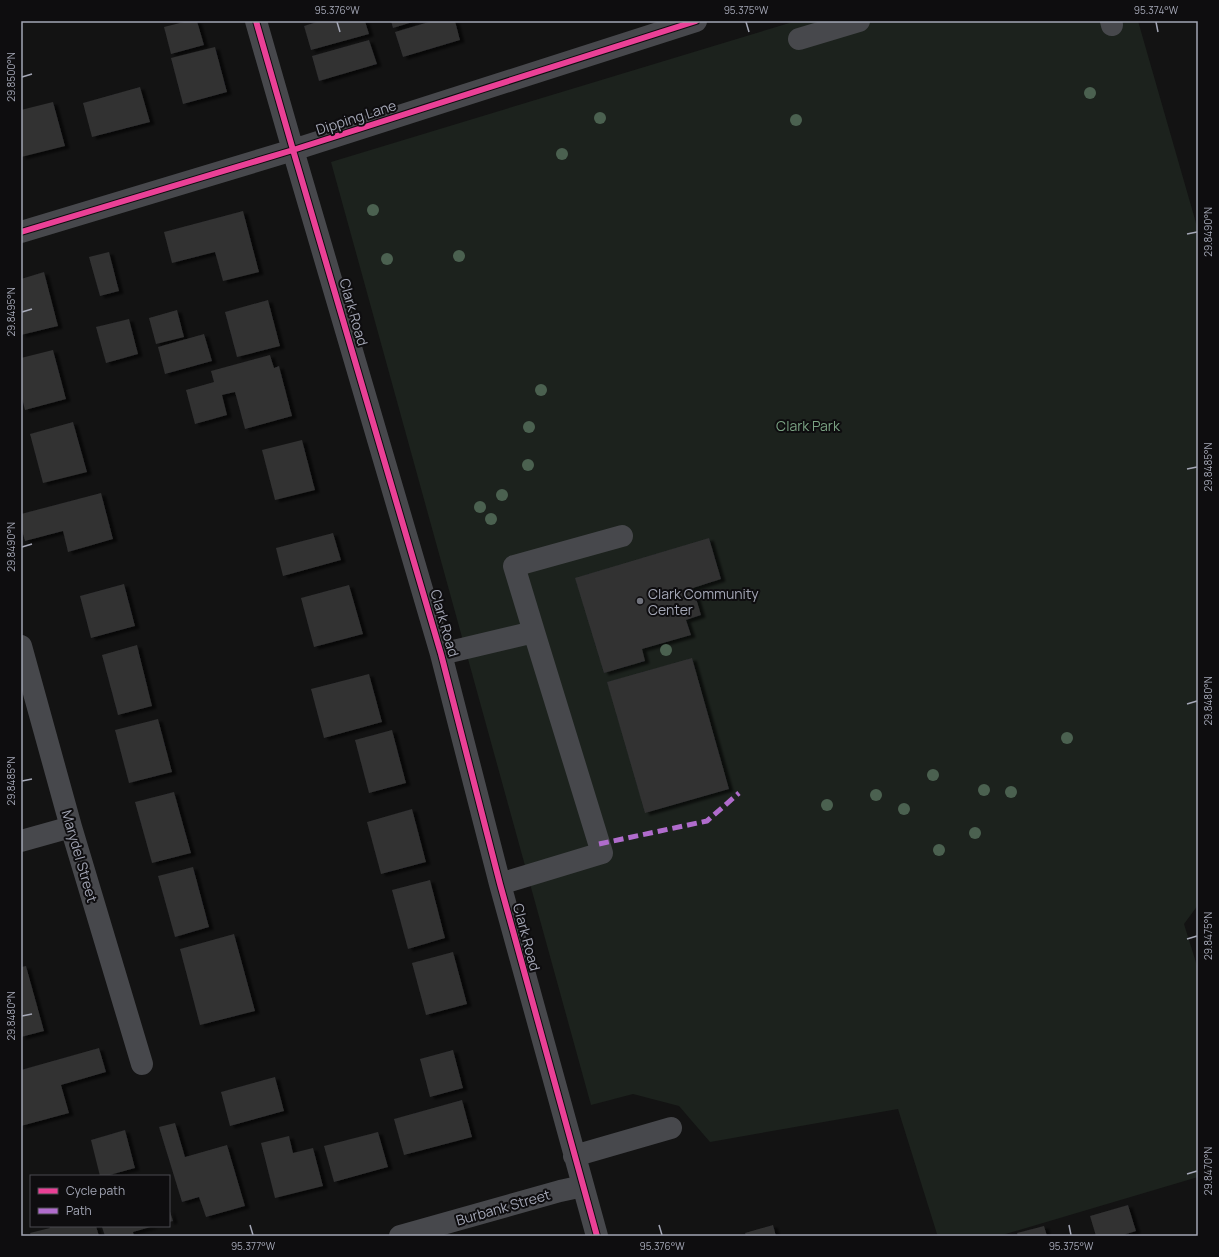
<svg xmlns="http://www.w3.org/2000/svg" width="1219" height="1257" font-family="Manrope,sans-serif">
  <style>
    .green { fill: #1c221d }
    .building { fill: #313132; filter: url(#shadow) }
    .lines { fill: none; stroke-linecap: round; stroke-linejoin: round }
    .minor { stroke: #47484c; stroke-width: 22 }
    .quiet { stroke: #b06ccc; stroke-width: 5; stroke-dasharray: 10 5; stroke-linecap: butt }
    .cycleway-casing { stroke: #0e0d0f; stroke-width: 8 }
    .cycleway { stroke: #ea4096; stroke-width: 6 }
    .tree { fill: #4b6150 }
    .ticks { fill: none; stroke: #a3a6b5; stroke-width: 1.5 }
    .poi-dot { fill: #71737c; stroke: #0e0d0f; stroke-width: 1.5 }
    .labels { text-anchor: middle; dominant-baseline: central; stroke-width: 4; stroke-linejoin: round; paint-order: stroke }
    .street-label { font-size: 14px; fill: #a3a6b5; stroke: #0e0d0f }
    .park-label { font-size: 14px; fill: #79a182; stroke: #0e0d0f }
    .poi-label { font-size: 14px; fill: #a3a6b5; stroke: #0e0d0f; text-anchor: start }
    .neatline { fill: none; stroke: #a3a6b5; stroke-width: 1.5 }
    .ticks-label { font-size: 10px; text-anchor: middle; fill: #a3a6b5 }
  </style>
  <defs>
    <filter id="shadow"><feDropShadow dx="4.5" dy="2.5" stdDeviation="1" flood-color="#0009"/></filter>
  </defs>
  <rect width="100%" height="100%" fill="#131313"/>
  <path class="green" d="M796 21H1138L1198 230V905L1184 924 1198 969V1177L999 1236H939L937 1234 898 1109 710 1142 679 1106 633 1094 591 1105 331 162Z"/>
  <path class="building" d="M188 21H197L204 45 171 54 164 27Z
    M320 21H365L369 34 311 50 304 26Z
    M391 21H416L393 28Z
    M432 21H455L460 40 403 57 395 32Z
    M369 40 377 64 319 81 312 56Z
    M215 47 227 92 183 104 171 58Z
    M140 87 150 122 92 137 83 103Z
    M53 102 65 146 21 157V110Z
    M243 211 259 272 223 281 215 252 172 263 164 232Z
    M109 252 119 291 100 296 89 257Z
    M44 272 58 326 21 335V279Z
    M268 300 280 346 237 357 225 312Z
    M177 310 184 337 156 344 149 318Z
    M129 319 138 354 106 363 96 327Z
    M204 334 212 361 165 374 158 347Z
    M53 350 66 399 25 410 21 395V358Z
    M270 355 274 368 279 366 292 416 245 429 235 392 222 395 227 415 195 424 186 390 214 382 211 371Z
    M73 422 87 472 43 483 30 434Z
    M302 440 315 490 275 500 262 450Z
    M101 493 113 539 68 552 63 531 25 541 21 527V514Z
    M333 533 341 560 283 576 276 548Z
    M709 538 721 579 693 588 701 615 686 620 691 635 642 649 645 661 604 673 575 578Z
    M124 584 135 626 91 638 80 596Z
    M349 585 363 634 314 647 301 598Z
    M137 645 152 706 118 715 102 655Z
    M692 658 729 789 645 813 607 682Z
    M369 674 382 722 324 738 311 689Z
    M158 719 172 772 129 783 115 730Z
    M392 730 406 783 369 793 355 740Z
    M174 792 191 853 152 863 135 802Z
    M412 809 426 862 381 874 367 822Z
    M193 867 209 927 175 937 158 876Z
    M430 880 445 938 408 949 392 890Z
    M234 934 255 1011 200 1025 180 949Z
    M453 952 467 1004 426 1015 412 963Z
    M26 966 44 1031 21 1037V967Z
    M99 1048 106 1072 61 1085 69 1113 21 1126V1070Z
    M453 1050 463 1088 430 1097 420 1059Z
    M275 1077 284 1111 230 1126 221 1092Z
    M462 1100 472 1137 404 1155 394 1119Z
    M175 1123 185 1157 227 1145 245 1206 206 1217 199 1197 182 1202 159 1127Z
    M125 1130 135 1168 106 1176H100L91 1140Z
    M378 1132 388 1167 334 1182 324 1146Z
    M289 1136 293 1153 313 1148 323 1186 275 1198 261 1143Z
    M1128 1205 1136 1231 1120 1236H1096L1090 1216Z
    M169 1208 173 1221 169 1222Z
    M773 1225 776 1236H746L745 1233Z
    M49 1226H96L99 1236H31L30 1233 50 1228Z
    M107 1226H154L133 1232 134 1236H105L102 1227Z
    M1044 1226 1047 1236H1018L1017 1233Z"/>
  <g class="lines">
    <path class="minor" d="M256 21 293 150 441 654 500 884 597 1236
      M1111 21 1112 25
      M799 39 859 21
      M21 232 293 150 696 21
      M534 632 514 566 622 536
      M21 646 71 827 142 1064
      M441 654 534 632 602 853 500 884
      M21 841 71 827
      M574 1156 671 1128
      M400 1236 560 1191 583 1186"/>
    <path class="quiet" d="M599 844 707 821 739 793"/>
    <defs>
      <path id="cycleway" d="M256 21 293 150 441 654 500 884 597 1236
        M21 232 293 150 696 21"/>
    </defs>
    <use href="#cycleway" class="cycleway-casing"/>
    <use href="#cycleway" class="cycleway"/>
  </g>
  <g class="tree">
    <circle cx="1090" cy="93" r="6"/>
    <circle cx="600" cy="118" r="6"/>
    <circle cx="796" cy="120" r="6"/>
    <circle cx="562" cy="154" r="6"/>
    <circle cx="373" cy="210" r="6"/>
    <circle cx="459" cy="256" r="6"/>
    <circle cx="387" cy="259" r="6"/>
    <circle cx="541" cy="390" r="6"/>
    <circle cx="529" cy="427" r="6"/>
    <circle cx="528" cy="465" r="6"/>
    <circle cx="502" cy="495" r="6"/>
    <circle cx="480" cy="507" r="6"/>
    <circle cx="491" cy="519" r="6"/>
    <circle cx="666" cy="650" r="6"/>
    <circle cx="1067" cy="738" r="6"/>
    <circle cx="933" cy="775" r="6"/>
    <circle cx="984" cy="790" r="6"/>
    <circle cx="1011" cy="792" r="6"/>
    <circle cx="876" cy="795" r="6"/>
    <circle cx="827" cy="805" r="6"/>
    <circle cx="904" cy="809" r="6"/>
    <circle cx="975" cy="833" r="6"/>
    <circle cx="939" cy="850" r="6"/>
  </g>
  <path class="ticks" d="M337 22 340 32M746 22 749 32M1156 22 1158 32M22 77 32 74M1187 234 1197 232M22 312 32 309M1187 469 1197 467M22 547 32 544M1187 704 1197 701M22 781 32 779M1187 939 1197 936M22 1016 32 1014M1187 1174 1197 1171M250 1225 253 1235M659 1225 662 1235M1069 1225 1071 1235"/>
  <circle class="poi-dot" cx="640" cy="601" r="4"/>
  <g class="labels">
    <g class="street-label">
      <text transform="translate(356 117) rotate(-18)">Dipping Lane</text>
      <text transform="translate(354 312) rotate(74)">Clark Road</text>
      <text transform="translate(445 623) rotate(74)">Clark Road</text>
      <text transform="translate(80 856) rotate(74)">Marydel Street</text>
      <text transform="translate(527 937) rotate(75)">Clark Road</text>
      <text transform="translate(503 1207) rotate(-16)">Burbank Street</text>
    </g>
    <g class="park-label">
      <text x="808" y="425">Clark Park</text>
    </g>
    <g class="poi-label">
      <text x="648" y="593">Clark Community<tspan x="648" dy="16">Center</tspan></text>
    </g>
  </g>
  <rect width="1219" height="1257" fill="none" stroke="#0e0d0f" stroke-width="44"/>
  <rect x="30" y="1175" width="140" height="52" fill="#0e0d0f" stroke="#4a4a51"/>
  <rect x="38" y="1188" width="20" height="6" fill="#ea4096" stroke="#4a4a51"/>
  <text x="66" y="1195" font-size="12" fill="#a3a6b5">Cycle path</text>
  <rect x="38" y="1208" width="20" height="6" fill="#b06ccc" stroke="#4a4a51"/>
  <text x="66" y="1215" font-size="12" fill="#a3a6b5">Path</text>
  <rect x="22" y="22" width="1175" height="1213" class="neatline"/>
  <g class="ticks-label">
    <text x="337" y="14">95.376°W</text>
    <text x="746" y="14">95.375°W</text>
    <text x="1156" y="14">95.374°W</text>
    <text transform="translate(11 77) rotate(-90)" y="4">29.8500°N</text>
    <text transform="translate(1208 232) rotate(-90)" y="4">29.8490°N</text>
    <text transform="translate(11 312) rotate(-90)" y="4">29.8495°N</text>
    <text transform="translate(1208 467) rotate(-90)" y="4">29.8485°N</text>
    <text transform="translate(11 547) rotate(-90)" y="4">29.8490°N</text>
    <text transform="translate(1208 701) rotate(-90)" y="4">29.8480°N</text>
    <text transform="translate(11 781) rotate(-90)" y="4">29.8485°N</text>
    <text transform="translate(1208 936) rotate(-90)" y="4">29.8475°N</text>
    <text transform="translate(11 1016) rotate(-90)" y="4">29.8480°N</text>
    <text transform="translate(1208 1171) rotate(-90)" y="4">29.8470°N</text>
    <text x="253" y="1250">95.377°W</text>
    <text x="662" y="1250">95.376°W</text>
    <text x="1071" y="1250">95.375°W</text>
  </g>
</svg>
